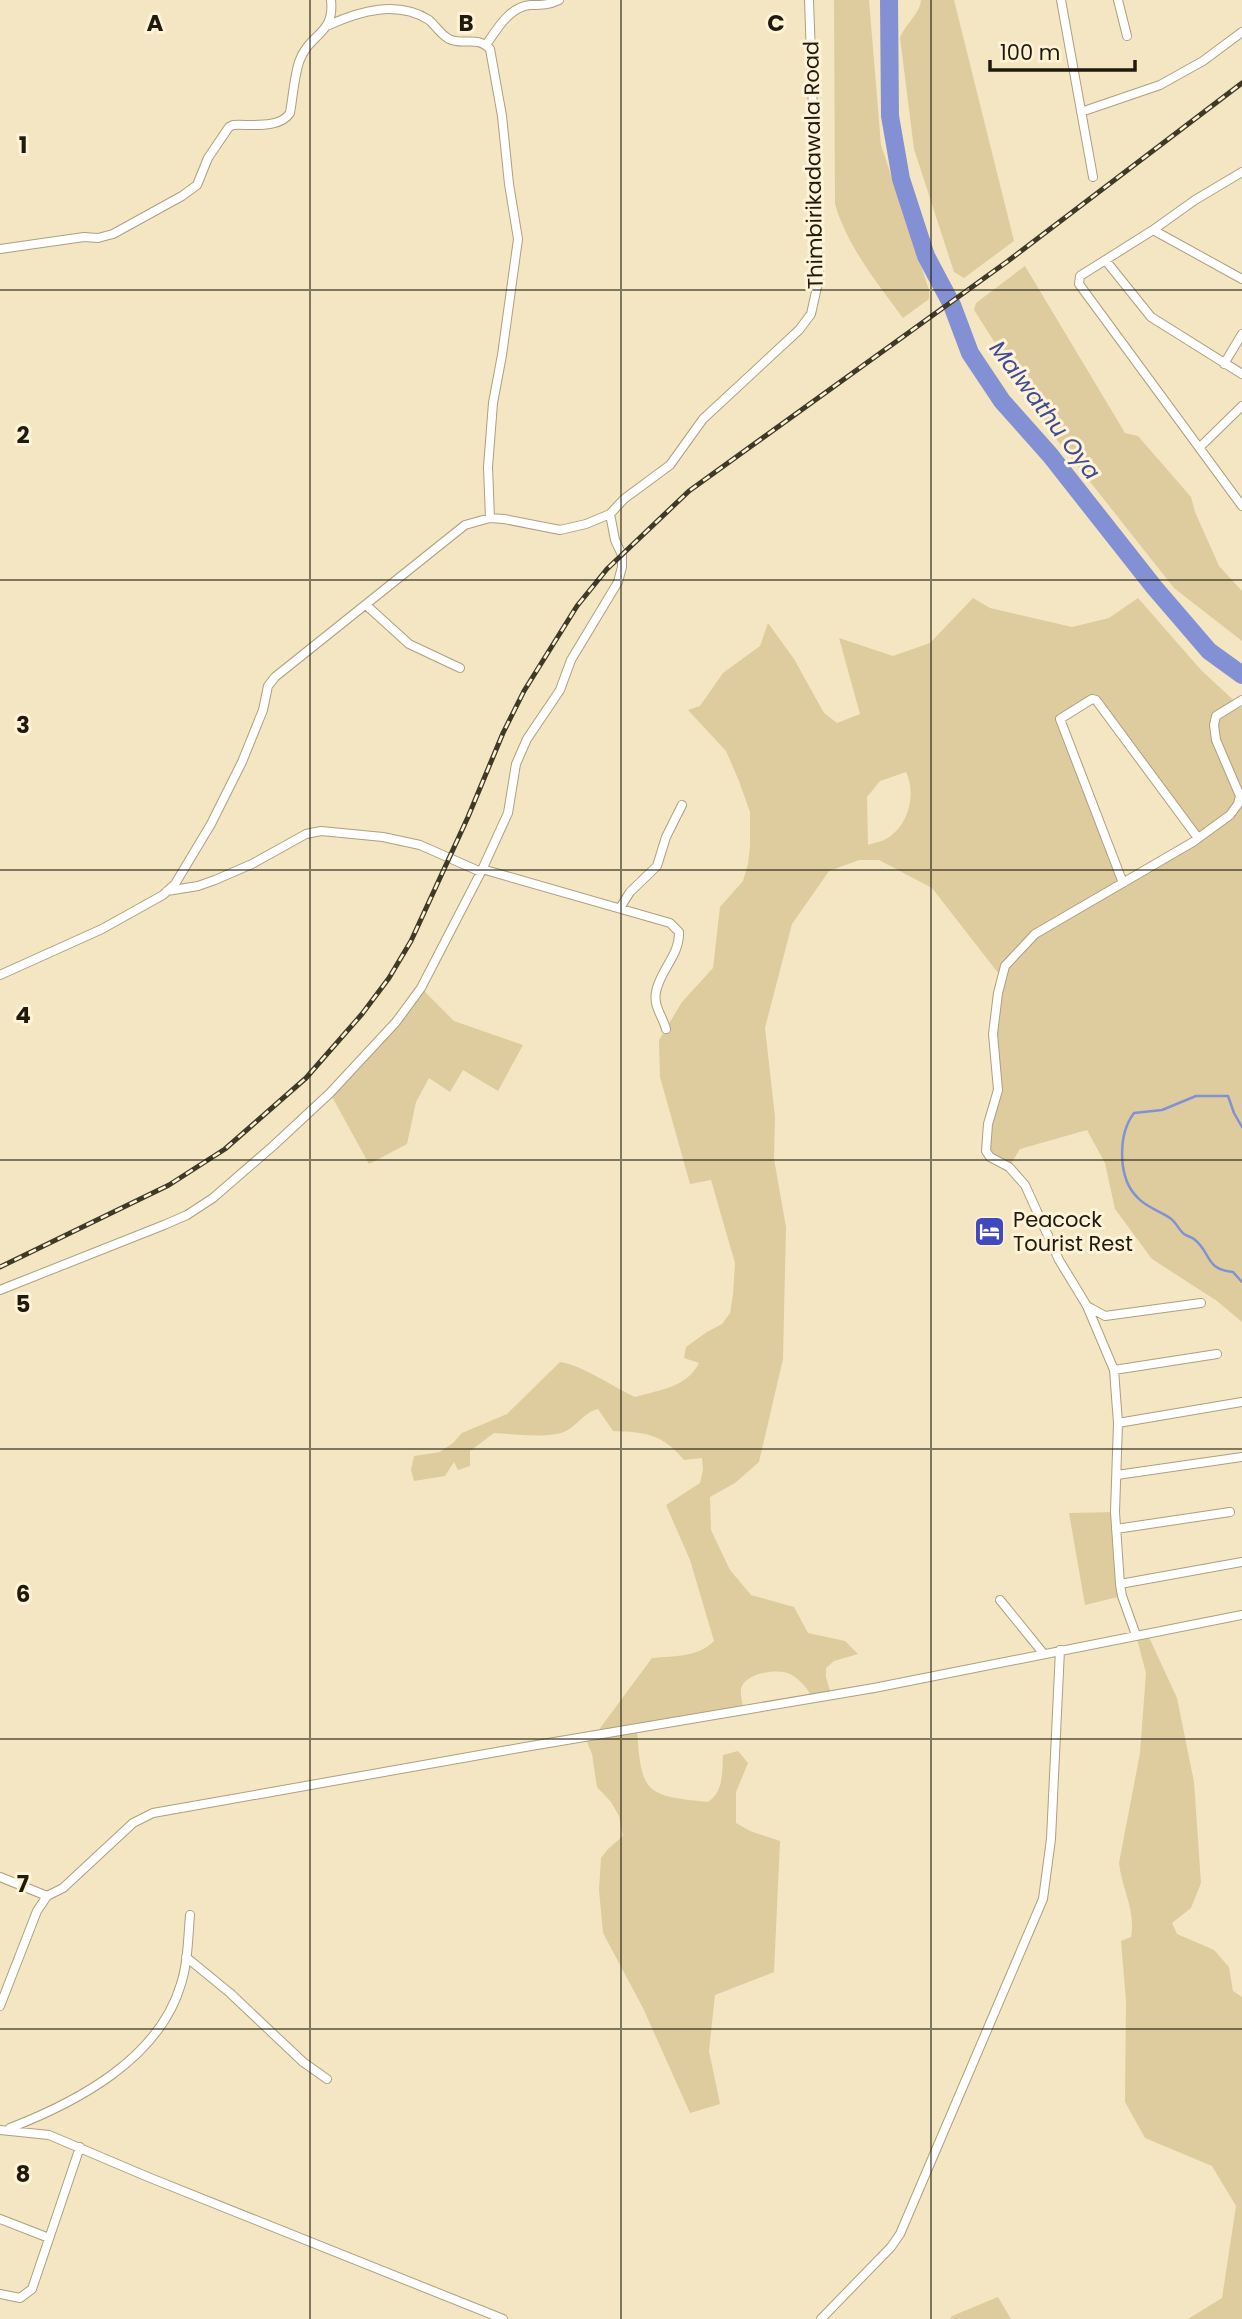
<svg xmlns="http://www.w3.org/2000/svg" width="1242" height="2319" font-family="Poppins,sans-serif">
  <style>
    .green { fill: #decc9e; fill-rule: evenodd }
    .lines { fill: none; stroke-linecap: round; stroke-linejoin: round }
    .stream { stroke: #8391d4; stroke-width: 2.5 }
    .river { stroke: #8391d4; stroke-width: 18 }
    .minor-casing { stroke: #ada07e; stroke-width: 10 }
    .minor { stroke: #fff; stroke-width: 8 }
    .rail-casing { stroke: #3f3928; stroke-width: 5 }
    .rail { stroke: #fef3d7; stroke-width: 2.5; stroke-dasharray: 8; stroke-linecap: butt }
    .grid { fill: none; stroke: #1f1a0d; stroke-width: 2; stroke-opacity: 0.55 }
    .labels { text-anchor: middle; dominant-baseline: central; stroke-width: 6; stroke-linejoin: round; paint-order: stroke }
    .street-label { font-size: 21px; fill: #1f1a0d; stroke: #fef3d7 }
    .poi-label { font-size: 21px; fill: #1f1a0d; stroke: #fef3d7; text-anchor: start }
    .water-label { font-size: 23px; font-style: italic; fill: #3f4a9a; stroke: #fef3d7 }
    .grid-label { font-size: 23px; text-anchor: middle; font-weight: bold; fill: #1f1a0d; stroke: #fef3d7; stroke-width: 6; stroke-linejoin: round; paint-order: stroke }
  </style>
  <rect width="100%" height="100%" fill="#f4e6c2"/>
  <path class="green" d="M834 0H869L881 145 929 290V299L903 318C878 284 847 246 835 204Z
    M921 0H954L1014 241 964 278 954 272 914 149 900 38C905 24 920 14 921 0Z
    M1025 266 1125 433 1138 436 1191 497 1195 512 1219 566 1242 591V641L1174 588 1057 440 974 310 976 303Z
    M973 598 990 608 1072 627 1109 618 1138 598 1201 670 1242 708V1322L1217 1301 1152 1259 1115 1209 1105 1163 1087 1130 1020 1149 1009 1167 986 1151 995 1104 993 1034 1002 978 932 888 879 860H859L829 871 792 924 765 1028 775 1117 774 1159 786 1227 783 1359 759 1462 735 1483 710 1497 711 1530 730 1570 751 1595 794 1607 808 1633 845 1641 858 1654 834 1661 826 1668V1677L831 1695 813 1699C807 1688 801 1680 790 1674 778 1668 744 1673 741 1689 740 1695 743 1705 744 1711L637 1729C641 1793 645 1796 708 1802 724 1791 722 1772 723 1755L738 1751 748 1763 736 1792V1823L750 1831 780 1841 774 1972 715 1995 709 2051 720 2104 690 2113 643 2008 603 1933 599 1890 601 1858 608 1849 623 1836 619 1816 611 1802 597 1787 592 1754 585 1737 595 1735 652 1658C673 1656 699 1657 714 1641L690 1560 666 1505 700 1483 703 1470 702 1458 684 1460C663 1434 645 1432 613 1431L598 1409C583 1413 578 1425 566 1431 549 1439 513 1434 494 1433L470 1451V1466L458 1470 454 1462 445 1476 414 1481 411 1470 414 1456 440 1452 453 1443 462 1433 507 1414 560 1362C582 1365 613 1387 635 1397 660 1390 687 1387 699 1363L684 1358 686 1347 707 1332 722 1324 730 1313 733 1295 735 1263 711 1180 690 1184 660 1077 659 1040 682 1002 713 968 720 907 743 881 748 864 750 846V812L739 781 726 751 688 710 700 706 723 673 760 646 768 623 794 659 824 713 837 723 860 714 839 638 893 656 930 643ZM1096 700 1198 838 1123 883 1060 719ZM906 772C917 795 908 828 884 840 880 842 873 843 868 845L867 797 880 781Z
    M421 988 454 1021 523 1045 498 1091 463 1070 450 1092 429 1078 416 1102 407 1144 369 1164 330 1093Z
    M1115 1512 1122 1596 1085 1605 1069 1513Z
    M1147 1633 1177 1698 1194 1782 1201 1883 1191 1908 1172 1923 1177 1934 1214 1950 1229 1967 1233 1991 1242 1997V2319H1188L1222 2298 1236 2206 1212 2166 1145 2138 1125 2102 1126 2001 1121 1941 1131 1937C1136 1911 1122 1889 1119 1863L1140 1753 1146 1673 1136 1635Z
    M998 2297 1011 2319H950L952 2316Z"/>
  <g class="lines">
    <path class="stream" d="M1242 1127 1234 1113 1228 1096H1196L1162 1110 1134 1113C1118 1134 1117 1178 1138 1198 1146 1207 1160 1211 1170 1218 1176 1222 1179 1230 1184 1234 1187 1236 1191 1237 1194 1239 1212 1253 1204 1269 1233 1272L1242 1282"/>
    <path class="river" d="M889 0 890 116 901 179 926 256 952 305 970 353 1002 401 1050 455 1154 587 1209 651 1242 675"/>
    <defs>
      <path id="minor" d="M1061 0 1093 177
        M1118 0 1127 36
        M329 25C360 11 397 0 429 20 436 26 440 34 449 39 463 46 477 35 490 49L502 116 509 184 518 239 502 355 493 403 488 467 490 518
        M486 45C497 29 510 6 531 5 542 5 549 5 559 0
        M1081 112 1160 85 1203 61 1242 32
        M1153 230 1195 200 1242 172
        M0 249 84 237 98 238 113 234 182 196 197 185 208 158 229 127 233 125C250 124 280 129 290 113 293 96 294 78 299 62 309 33 335 35 331 0
        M1106 261 1151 317 1242 374
        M1242 279 1153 230 1080 276 1079 284 1242 506
        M1224 364 1242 334
        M1200 447 1242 406
        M366 605 409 644 460 668
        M482 869 670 923 679 932C680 955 660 970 656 992 653 1006 663 1017 666 1029
        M1123 883 1060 719 1092 699 1096 700 1198 838
        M167 891 198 886 215 880 252 864 306 834 321 831 383 837 420 845 481 872
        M620 908 630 892 657 866 666 837 682 805
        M0 975 102 929 163 895 175 884 211 824 242 762 263 710 268 686 275 677 465 525 490 518 504 519 560 530 586 524 610 514 624 499 670 465 703 419 799 330 811 314 819 278 809 0
        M0 1290 164 1225 187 1215 213 1198 273 1146 330 1093 396 1022 421 988 481 872 508 813 516 764 527 739 560 690 571 660 618 582 622 567V555L615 540 610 514
        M1087 1306 1105 1316 1201 1303
        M1114 1370 1217 1354
        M1118 1423 1242 1402
        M1117 1475 1242 1457
        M1116 1529 1230 1512
        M1120 1584 1242 1562
        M1000 1600 1043 1653
        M1136 1635 1122 1596 1120 1584 1115 1512 1118 1423 1114 1370 1087 1306 1059 1260 1025 1185 1009 1167 990 1157 986 1151 988 1124 998 1090 993 1034 998 993 1005 966 1035 934 1193 842 1230 815 1238 804 1240 796 1216 740 1214 725 1216 716 1242 700
        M0 1877 47 1896
        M186 1957 230 1993 303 2062 327 2079
        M0 2006 37 1911 47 1896 63 1888 133 1823 153 1813 525 1747 874 1688 1242 1615
        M10 2128C77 2102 159 2059 181 1984 188 1962 188 1938 190 1915
        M0 2130 49 2135 148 2177 503 2319
        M0 2219 49 2238
        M0 2294 20 2298 32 2289 80 2147
        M821 2319 891 2247 900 2234 1043 1899 1051 1839 1060 1650"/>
    </defs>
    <use href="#minor" class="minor-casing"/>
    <use href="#minor" class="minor"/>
    <defs>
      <path id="rail" d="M0 1267 169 1185 225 1149 306 1078 362 1014 389 978 411 941 468 817 503 733 524 691 577 606 607 569 689 491 1008 261 1242 83"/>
    </defs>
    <use href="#rail" class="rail-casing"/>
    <use href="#rail" class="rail"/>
  </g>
  <path class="grid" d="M310 0V2319M621 0V2319M931 0V2319M0 290H1242M0 580H1242M0 870H1242M0 1160H1242M0 1449H1242M0 1739H1242M0 2029H1242"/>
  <defs>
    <symbol id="hotel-square" viewBox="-11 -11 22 22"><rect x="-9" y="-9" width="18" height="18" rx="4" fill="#4049be" stroke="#fef3d7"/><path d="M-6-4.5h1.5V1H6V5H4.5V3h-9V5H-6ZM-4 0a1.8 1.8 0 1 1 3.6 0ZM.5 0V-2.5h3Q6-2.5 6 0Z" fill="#fff"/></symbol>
  </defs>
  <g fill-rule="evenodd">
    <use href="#hotel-square" x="972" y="1214" width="35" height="35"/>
  </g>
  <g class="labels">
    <g class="street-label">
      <text transform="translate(813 165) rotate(-91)">Thimbirikadawala Road</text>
    </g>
    <g class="poi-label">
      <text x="1013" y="1219">Peacock<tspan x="1013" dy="24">Tourist Rest</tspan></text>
    </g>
    <g class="water-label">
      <text transform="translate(1045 410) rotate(53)">Malwathu Oya</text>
    </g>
  </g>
  <g class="grid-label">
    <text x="155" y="31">A</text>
    <text x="466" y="31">B</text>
    <text x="776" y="31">C</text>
    <text x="23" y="153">1</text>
    <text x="23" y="443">2</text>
    <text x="23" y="733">3</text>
    <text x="23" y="1023">4</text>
    <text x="23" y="1312">5</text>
    <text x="23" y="1602">6</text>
    <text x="23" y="1892">7</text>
    <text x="23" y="2182">8</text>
  </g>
  <path d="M990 60v10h145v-10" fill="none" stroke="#1f1a0d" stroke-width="3.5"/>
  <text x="1000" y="60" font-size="21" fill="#1f1a0d" stroke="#fef3d7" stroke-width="5" paint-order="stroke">100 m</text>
</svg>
